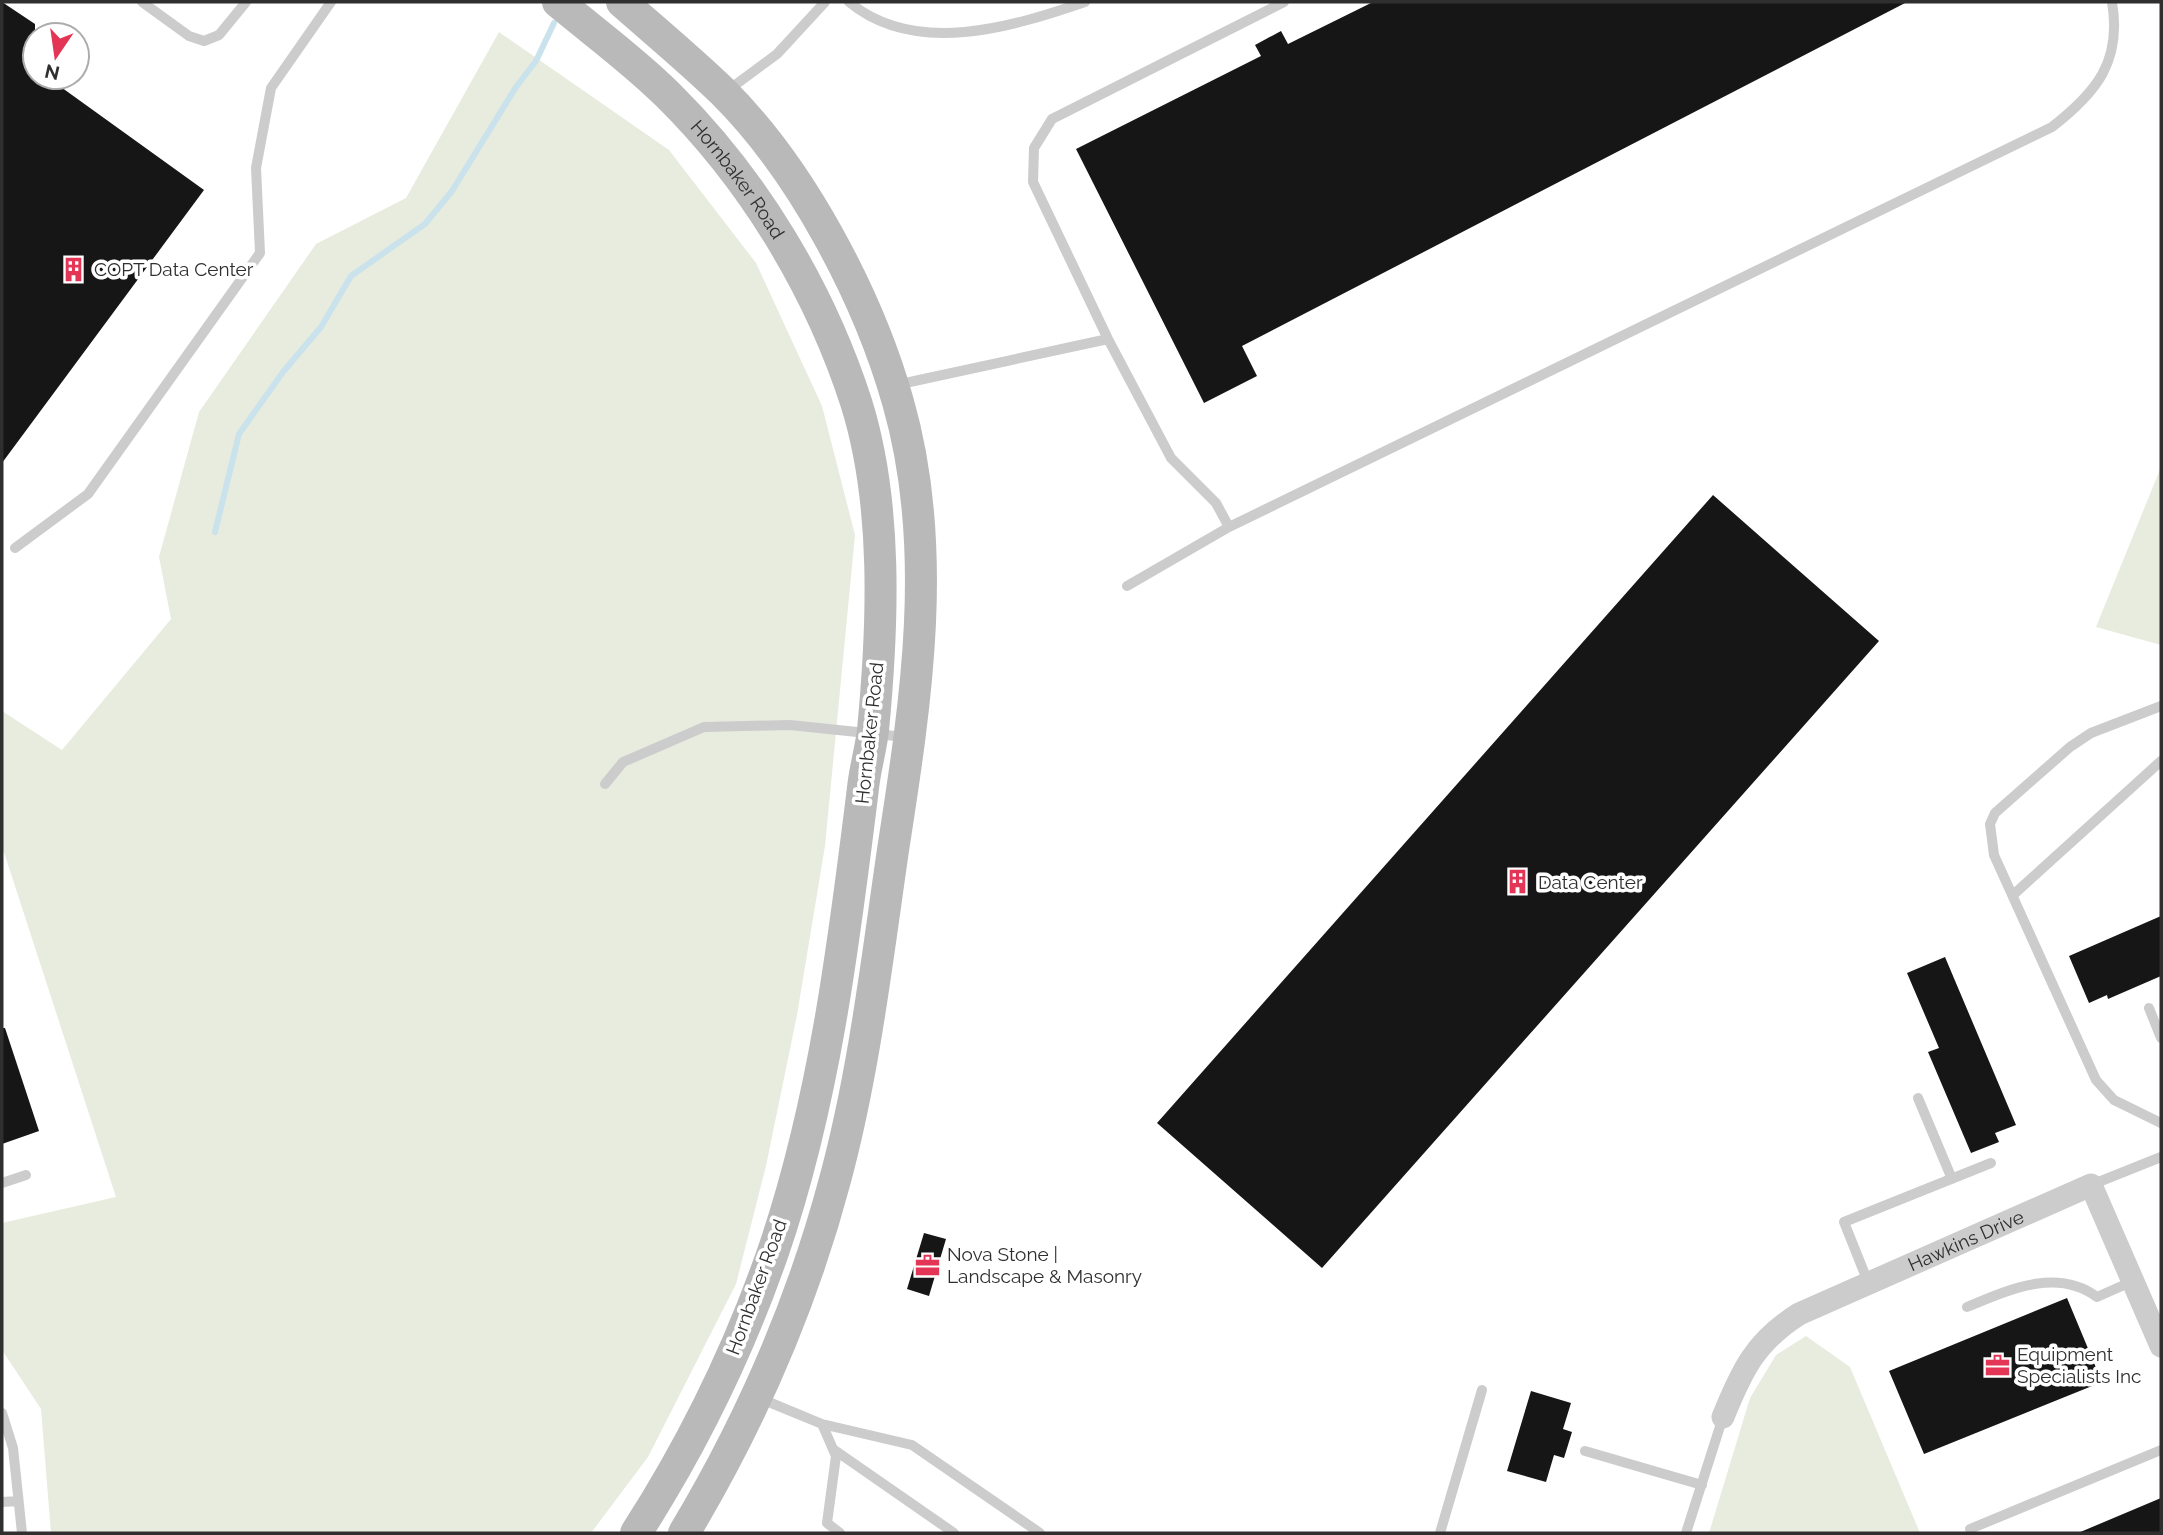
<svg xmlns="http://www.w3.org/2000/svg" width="2163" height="1535" font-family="Raleway,sans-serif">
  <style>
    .green { fill: #e7ecde }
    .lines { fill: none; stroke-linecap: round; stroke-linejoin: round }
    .stream { stroke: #cae2ec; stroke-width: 6 }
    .building { fill: #161616 }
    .service { stroke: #ccc; stroke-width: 10 }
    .minor { stroke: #ccc; stroke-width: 23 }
    .secondary { stroke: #b9b9b9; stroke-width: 32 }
    .labels { text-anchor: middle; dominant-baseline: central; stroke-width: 7; stroke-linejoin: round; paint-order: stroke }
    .street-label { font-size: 19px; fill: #2f2f2f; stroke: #fff }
    .poi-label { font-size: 19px; fill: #2f2f2f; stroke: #fff; text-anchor: start }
  </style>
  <rect width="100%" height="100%" fill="#fff"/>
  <path class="green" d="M499 32 669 150 756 263 822 406 855 535 825 846 797 1015 766 1166 736 1284 648 1457 591 1533H51L41 1409 2 1350V1223L116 1197 2 846V711L62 750 171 619 159 557 199 412 316 244 406 198Z
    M2161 467V645L2096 627Z
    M1806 1336 1850 1367 1920 1533H1709L1750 1398 1776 1355Z"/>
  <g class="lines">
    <path class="stream" d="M215 532 239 434 283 372 321 327 351 276 425 224 452 191 516 87 536 61 554 23"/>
  </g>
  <path class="building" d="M2 2 35 24V77H47L204 190 2 463Z
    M1373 2H1907L1242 346 1257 376 1204 403 1076 149 1261 56 1255 45 1281 31 1288 44Z
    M1713 495 1879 641 1322 1268 1157 1123Z
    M2161 916V976L2108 999 2107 995 2089 1003 2069 956Z
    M1945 957 2016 1125 1995 1133 1999 1142 1971 1153 1928 1052 1939 1048 1907 973Z
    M2 1028H5L39 1131 2 1144Z
    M924 1233 946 1239 929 1296 907 1289Z
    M2067 1298 2102 1382 1924 1454 1889 1371Z
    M1531 1391 1571 1403 1563 1429 1572 1432 1564 1458 1554 1455 1546 1482 1507 1471Z
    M2161 1498V1533H2078Z"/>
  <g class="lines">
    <path class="service" d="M142 2 189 36 204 41 219 35 246 2
      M849 2C915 57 1012 27 1085 2
      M1284 2 1052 119 1034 148 1033 182 1108 339 1171 458 1216 503 1229 527 2052 127C2097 92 2122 61 2112 2
      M727 91 777 54 825 2
      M896 385 1108 339
      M15 548 88 494 260 253 256 168 271 88 331 2
      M1127 586 1229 527
      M2161 706 2091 733 2070 747 1995 813 1990 824 1994 855 2096 1080 2114 1100 2161 1123
      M605 784 623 762 704 727 790 725 905 737
      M2013 895 2161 761
      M2149 1008 2161 1038
      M1918 1098 1952 1179
      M2 1183 26 1175
      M2091 1185 2161 1157
      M1868 1282 1844 1222 1991 1163
      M1967 1307C2008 1290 2057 1267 2097 1297L2133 1281
      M759 1398 822 1424 912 1445 1040 1533
      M2 1413 13 1448 22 1533
      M822 1424 836 1456 827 1523 840 1533
      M833 1449 954 1533
      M1585 1451 1702 1485
      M2 1502 18 1501
      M1970 1529 2161 1450
      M1440 1533 1482 1390
      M1686 1533 1723 1417"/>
    <path class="minor" id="s1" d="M1723 1417C1742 1370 1755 1342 1799 1314L2091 1185 2161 1346"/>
    <g class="secondary">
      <path id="s2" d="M558 2C594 32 634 61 668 95 753 179 819 288 856 402 888 503 883 626 873 730 871 749 865 768 863 788 844 943 824 1104 773 1252 739 1350 692 1446 636 1533"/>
      <path d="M622 2C655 31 690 60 722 91 801 169 868 296 898 402 940 548 916 702 893 850 877 960 864 1073 835 1180 802 1304 750 1423 684 1533"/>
    </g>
  </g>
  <defs>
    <symbol id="building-bare" viewBox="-9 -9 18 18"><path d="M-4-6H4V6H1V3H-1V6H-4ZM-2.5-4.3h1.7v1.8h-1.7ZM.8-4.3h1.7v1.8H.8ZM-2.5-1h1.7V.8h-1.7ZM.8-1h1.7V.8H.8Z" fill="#e33555" stroke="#fff" stroke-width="2.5" paint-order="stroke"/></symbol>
    <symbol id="office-bare" viewBox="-9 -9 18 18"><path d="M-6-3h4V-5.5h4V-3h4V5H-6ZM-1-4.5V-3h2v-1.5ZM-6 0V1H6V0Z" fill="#e33555" stroke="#fff" stroke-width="2.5" paint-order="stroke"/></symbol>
  </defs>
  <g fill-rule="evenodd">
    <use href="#building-bare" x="56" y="252" width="35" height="35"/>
    <use href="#building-bare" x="1500" y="864" width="35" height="35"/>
    <use href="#office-bare" x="910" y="1248" width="35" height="35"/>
    <use href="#office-bare" x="1980" y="1348" width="35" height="35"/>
  </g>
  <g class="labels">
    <g class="street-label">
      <text stroke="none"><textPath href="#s2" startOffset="254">Hornbaker Road</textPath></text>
      <text transform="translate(869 733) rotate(-84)">Hornbaker Road</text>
      <text stroke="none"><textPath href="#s1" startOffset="313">Hawkins Drive</textPath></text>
      <text transform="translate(756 1287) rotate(-70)">Hornbaker Road</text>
    </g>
    <g class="poi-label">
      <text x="94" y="269">COPT Data Center</text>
      <text x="1538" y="882">Data Center</text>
      <text x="947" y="1254">Nova Stone |<tspan x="947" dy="22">Landscape &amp; Masonry</tspan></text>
      <text x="2017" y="1354">Equipment<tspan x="2017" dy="22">Specialists Inc</tspan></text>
    </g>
  </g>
  <rect width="2163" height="1535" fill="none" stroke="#2f2f2f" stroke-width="7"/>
  <g transform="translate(56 56) rotate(193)"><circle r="33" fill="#ffffff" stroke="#acacac" stroke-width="2"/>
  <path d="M0-5L12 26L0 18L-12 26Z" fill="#e33555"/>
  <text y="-10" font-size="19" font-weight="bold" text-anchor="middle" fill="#2f2f2f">N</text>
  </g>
</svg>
